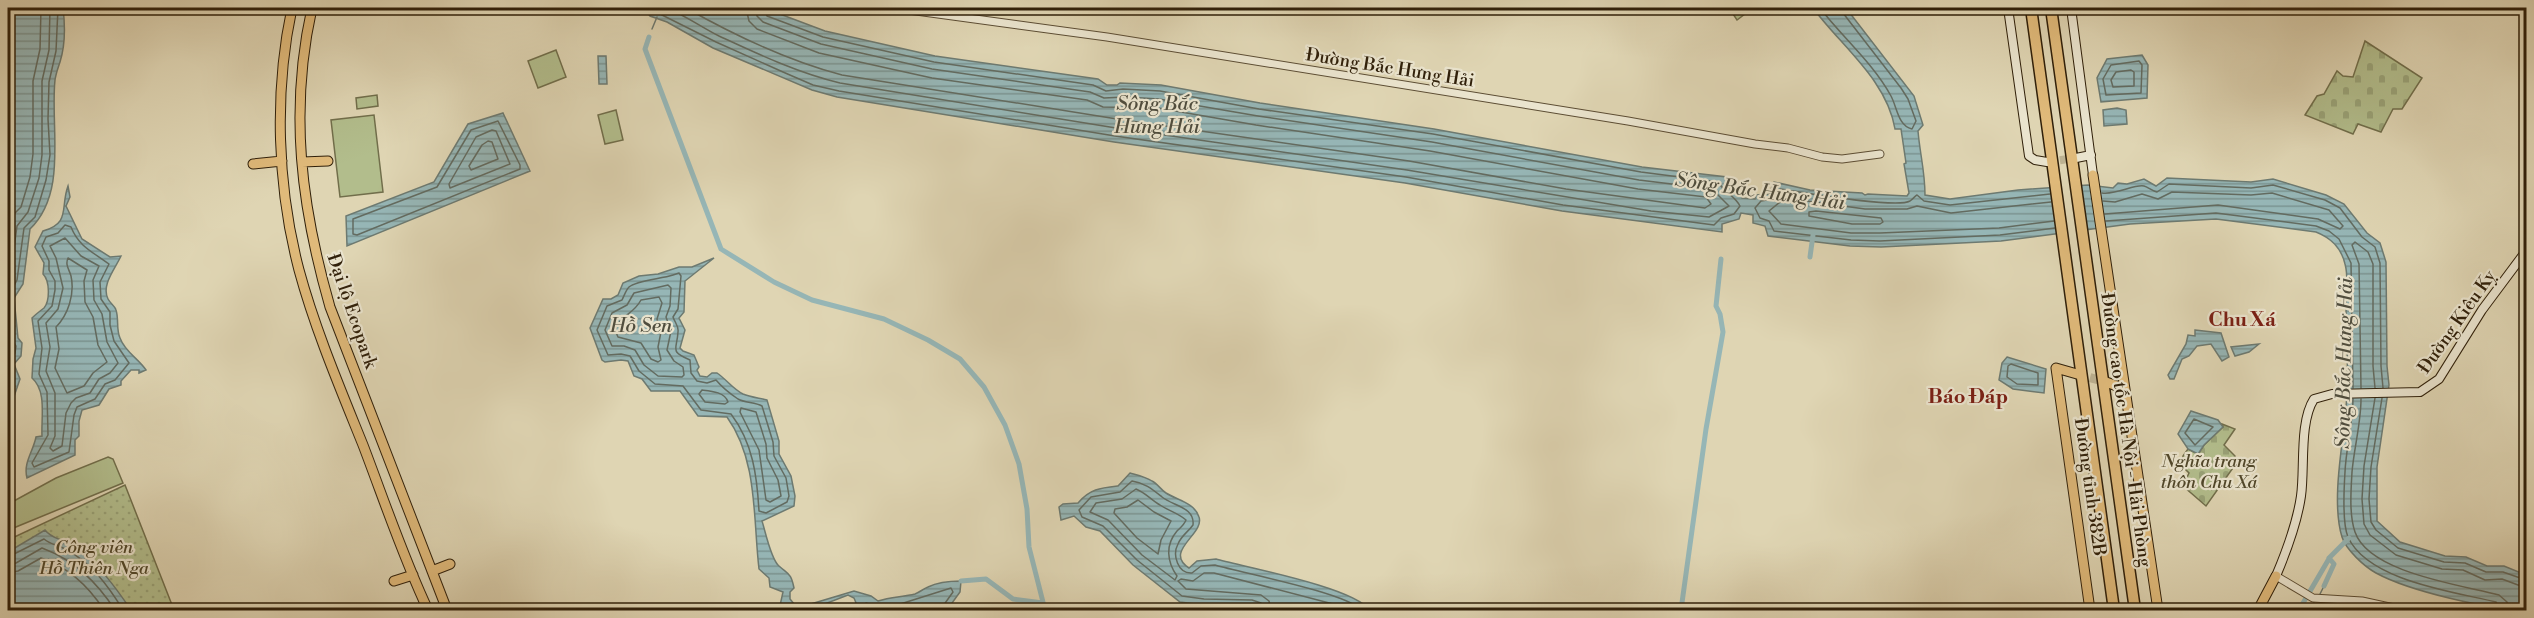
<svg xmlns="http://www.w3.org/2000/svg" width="2534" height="618" font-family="'Libre Bodoni',serif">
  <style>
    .green { fill: #b2bd8c; stroke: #716e4b; stroke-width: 1.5 }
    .cemetery { fill: url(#cemetery-stones); stroke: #716e4b; stroke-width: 1.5 }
    .park { fill: url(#park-dots); stroke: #716e4b; stroke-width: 1.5 }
    .water { fill: url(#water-rules); stroke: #6d7a71; stroke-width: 1.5 }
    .pier { fill: #dfd5b3 }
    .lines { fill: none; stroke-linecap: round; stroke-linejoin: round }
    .shore { stroke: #636b60; stroke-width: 1.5 }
    .stream { stroke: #6d7a71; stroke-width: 1.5 }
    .canal { stroke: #96b6b6; stroke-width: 5 }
    .secondary-tunnel { stroke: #bcb191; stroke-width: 8; stroke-dasharray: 8 4; stroke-linecap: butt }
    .primary-tunnel { stroke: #bcb191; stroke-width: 9; stroke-dasharray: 9 4.5; stroke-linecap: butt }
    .tertiary-casing { stroke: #5c4d34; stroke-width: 9 }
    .secondary-casing { stroke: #30200a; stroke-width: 10 }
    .primary-casing { stroke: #30200a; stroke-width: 11 }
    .trunk-casing { stroke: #30200a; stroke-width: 11 }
    .motorway-casing { stroke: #30200a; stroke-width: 13 }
    .tertiary { stroke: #eae4ce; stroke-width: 7 }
    .secondary { stroke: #eae4ce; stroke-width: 8 }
    .primary { stroke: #e0ba7a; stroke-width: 9 }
    .trunk { stroke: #e0ba7a; stroke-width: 9 }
    .motorway { stroke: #e0ba7a; stroke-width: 10 }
    .labels { text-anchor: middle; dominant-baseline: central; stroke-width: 4.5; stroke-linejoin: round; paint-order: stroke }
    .street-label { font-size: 18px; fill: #30200a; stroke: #eae4ce }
    .park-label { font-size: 18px; font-style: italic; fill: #50472a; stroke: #eae4ce }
    .water-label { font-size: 20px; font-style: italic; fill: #4f4d3e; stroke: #eae4ce }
    .neighbourhood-label { font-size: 20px; font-weight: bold; fill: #7a1f14; stroke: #eae4ce }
  </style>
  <defs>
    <pattern id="cemetery-stones" width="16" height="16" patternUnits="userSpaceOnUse" patternTransform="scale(1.5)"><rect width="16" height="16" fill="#b2bd8c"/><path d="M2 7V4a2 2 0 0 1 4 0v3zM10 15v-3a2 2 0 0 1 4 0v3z" fill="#99a277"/></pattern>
    <pattern id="park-dots" width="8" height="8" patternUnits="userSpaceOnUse" patternTransform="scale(1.5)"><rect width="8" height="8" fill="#b2bd8c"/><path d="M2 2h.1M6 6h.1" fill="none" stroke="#99a277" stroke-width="1.8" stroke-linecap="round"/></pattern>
    <pattern id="water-rules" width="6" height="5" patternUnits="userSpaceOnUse" patternTransform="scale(1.5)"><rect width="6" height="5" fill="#96b6b6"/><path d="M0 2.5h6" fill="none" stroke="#7b9492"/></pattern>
  </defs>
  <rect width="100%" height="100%" fill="#dfd5b3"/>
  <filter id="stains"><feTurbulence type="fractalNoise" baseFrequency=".00333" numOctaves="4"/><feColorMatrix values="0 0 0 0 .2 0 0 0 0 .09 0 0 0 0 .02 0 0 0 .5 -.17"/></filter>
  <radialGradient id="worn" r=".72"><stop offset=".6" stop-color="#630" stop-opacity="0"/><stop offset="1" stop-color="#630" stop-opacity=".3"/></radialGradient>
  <path class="green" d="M556 50 566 77 538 88 528 61Z
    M377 95 378 106 357 109 356 98Z
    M616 110 623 140 605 144 598 115Z
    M374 115 383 192 340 197 331 120Z
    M108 457 113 459 123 483 11 529 12 502 56 478Z"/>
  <path class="cemetery" d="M1729 8H1753L1737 20Z
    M2365 41 2422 78 2402 109H2393L2381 132 2358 124 2353 134 2305 115 2317 96 2324 94 2337 71 2343 76 2353 77Z
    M2222 424 2235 429 2224 445 2235 456V465L2206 506 2183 486 2189 473 2182 466 2183 456 2188 449 2198 454 2204 445 2223 427Z"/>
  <path class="park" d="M125 485 174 610H8V540Z"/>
  <path class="water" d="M8 8H63C65 24 65 46 60 62 58 68 56 73 55 80 50 128 68 192 30 229L23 284 14 298 18 338 22 343 21 356 14 364 20 379 8 414V85L10 34 8 32Z
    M644 8H764L825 31 935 56 1098 79 1107 85H1117L1120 83 1161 85 1260 103 1434 129 1642 167 1727 177 1726 186 1742 193V198L1755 199 1756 195 1769 194 1774 182 1810 190 1862 193 1865 195 1868 194 1907 196 1909 193 1904 164 1906 163 1901 129H1895C1887 80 1841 46 1813 8H1846L1914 96 1923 125 1918 131C1920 155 1925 171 1925 195L1950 199 2018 190 2088 185 2113 188 2118 183 2127 184 2144 179 2156 186 2167 178 2251 182 2273 179 2326 195 2344 204 2367 233 2380 243 2386 262 2387 366 2389 385 2377 467V521L2400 542 2445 556 2466 557 2487 566H2504L2526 575V610C2490 610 2409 591 2376 573 2365 567 2346 550 2342 537 2332 505 2341 453 2345 419 2349 383 2347 346 2346 309 2346 295 2349 278 2345 264 2341 247 2331 238 2316 232L2216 219 2130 224 2001 241 1881 247 1850 246 1768 236 1765 226 1753 223V215L1741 213 1739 219 1722 224V232L1562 211 1405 183 1114 142 837 97 812 90 713 48 667 22 650 16Z
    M2142 55 2148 65 2147 98 2101 102 2097 78 2107 59Z
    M598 56H606L607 84H599Z
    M2117 108 2126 110 2127 124 2104 126 2103 110Z
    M503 113 530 171 347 246 346 216 434 182 468 124Z
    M68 186 70 197 66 206 82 239 110 257 121 256C115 269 101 285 108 299 110 303 115 306 116 310 119 319 116 329 120 338 125 352 138 358 146 370L139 373V370H131L121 381V385L109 389 99 405 82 410 79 421V436L75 440V455L27 478C23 463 33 452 36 437L42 436C41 418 47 391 32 378L33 359 36 348 32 318C36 314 40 311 44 308 50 301 50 281 43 274L44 263 35 247 43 231C71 223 60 208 68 186Z
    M714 258 685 281 684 312 679 318 685 330 680 348 683 351 694 355 699 367 697 370 700 376 707 377 712 373H717C726 379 733 389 743 394 750 397 759 398 767 400L779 441V454L791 476 795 496 794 506 762 521C765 530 771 560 779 566 789 575 791 573 794 588L790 592V599L799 610 801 607 854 591 871 596 878 601C890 597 902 597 915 594 920 592 923 589 928 587 938 582 950 581 961 581L960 592 947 610H859L854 598 848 595 809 610H779L783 592 770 587 769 578 759 569C753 518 758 460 727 417L698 416 680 391H651L642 379 634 376 628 361 621 360 605 362 602 360 590 328 603 299H611L618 295 623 283 639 276 658 274 679 267H692Z
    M2195 330 2221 333 2229 357 2222 361 2211 344 2197 346 2189 356 2182 359 2174 379H2170L2168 375 2186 344 2188 335 2195 336Z
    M2259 344 2249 352 2235 356 2231 347Z
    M2007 357 2046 369 2044 393 2013 389 1999 380 2002 363Z
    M2191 411 2218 420 2223 427 2204 445 2198 454 2188 449 2178 434Z
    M1130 473C1137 475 1146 477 1152 481 1158 484 1161 490 1166 493 1177 500 1195 503 1199 517 1205 534 1163 551 1189 568L1197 561 1216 559C1245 567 1356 588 1369 610H1271L1251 606 1203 605 1180 602 1133 565 1100 531 1086 527 1074 516 1061 520 1059 507 1063 504 1078 503C1090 489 1100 488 1118 486Z
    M45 530C52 539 60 538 69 544 96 560 114 585 131 610H8V552Z"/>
  <path class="pier" d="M2075 183 2083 234 2062 236 2055 185Z"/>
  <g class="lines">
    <path class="shore" d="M653 8 656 12 716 42 783 72 813 85 839 91 1115 136 1406 177 1563 205 1714 225 1721 218 1734 214 1740 206C1734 195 1725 193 1718 182L1641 172 1433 134 1259 109 1160 91 1123 89 1106 91 1093 85 934 62 823 37 767 16 763 8
      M666 8C685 15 701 27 719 36 758 54 798 73 840 83L1116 128 1407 170 1651 211 1709 217 1729 206 1712 189 1639 180 1432 142 1258 116 1159 99 1125 97 1104 98 1090 92 932 69 821 44 763 22 757 16 755 8
      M686 8C734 35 788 61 842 75L1117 119 1409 161 1566 189 1705 208 1711 204 1706 197 1638 189 1430 151 1256 125 1158 108 1103 107 1087 100 932 78 819 53 757 29 749 21 746 8
      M1820 8C1843 38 1873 63 1891 96 1897 107 1898 126 1912 129L1916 121 1908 99 1901 88 1843 13 1842 8
      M2139 61 2142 65 2141 93 2106 95 2103 79 2111 65Z
      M2131 70 2134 72V86L2113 87 2111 80 2116 72Z
      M498 121 520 165V169L357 235 353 234V219L437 187 471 130Z
      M492 130 496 131 510 164 450 188 449 184 476 137Z
      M488 141 492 142 498 159 471 170 469 166 482 145Z
      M2102 193C2117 195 2134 184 2144 186 2148 187 2152 191 2157 192L2169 184 2251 188 2273 185 2325 200 2340 208 2362 237 2375 247 2380 263 2381 366 2383 388
      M2050 194 1950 205 1924 201 1917 195C1915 196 1913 199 1910 201 1896 209 1801 192 1780 189L1773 199 1761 201 1755 208 1760 218 1769 221 1774 231 1851 240 1880 241 2000 235 2055 228
      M2103 201 2115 202 2142 194 2158 199 2172 192 2251 195 2272 193 2329 210 2343 226 2340 229 2318 219 2218 205 2105 214
      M2051 202 1951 213 1917 206 1907 209H1865L1785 198 1769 211 1781 224 1851 233H1880L1999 228 2054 221
      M1816 211 1881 218 1883 222 1880 224H1852L1809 216V212Z
      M2106 221 2216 213 2316 226 2329 231 2339 239 2351 263 2353 388
      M65 225 71 227C79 247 93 252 109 264L100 282 101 299 110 312V325L114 341 129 363 115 380 105 384 95 399 77 407 74 415 69 452 34 467 32 463 48 435 47 392 39 374 42 348 38 321 52 306 55 290V281L49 270V261L42 246 46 237 58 233Z
      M8 229 11 217 21 207 30 177 33 154V81L40 49 41 8
      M65 238 81 256 99 266 93 280 94 300 102 314 107 342 118 363 110 373 99 379 90 393 76 398 71 403 66 413 62 446 53 451 50 448 55 436V393L46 371 50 347 46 323 58 309 63 288 56 258 50 246Z
      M68 258 87 270 84 281 85 302 93 317 98 345 107 362 93 373 84 386 67 393 55 368 59 349 56 327C68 315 75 294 71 276 69 269 65 265 68 258Z
      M673 275 679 273 681 276 678 309 673 317C675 323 679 326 678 332 677 350 669 351 690 360L691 373 697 381 707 383 716 380C721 386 732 395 738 399 745 403 755 402 762 406L773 442 774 456 786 478 789 496 787 502 766 513 759 511C757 476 753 443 731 414L701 410 683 386 655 384 639 371 630 356 621 354 608 355 597 330 607 306 622 300C624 296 626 290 629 287 637 280 661 279 673 275Z
      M8 280 10 277 17 226 28 212 39 178 42 155V81L49 50 50 8
      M668 285 671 288 670 306 666 317 671 331 667 350 674 361 683 367 684 375 682 377 658 376 644 365 635 350 624 346H612L605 330 612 313 627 305 634 293Z
      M659 297 662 303 657 319 661 332 658 347 661 360 658 362 651 359 641 343 618 337 615 330C620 315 633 315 641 300Z
      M2011 364 2038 373V385L2017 384 2007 377 2008 366Z
      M2361 388 2359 264 2352 245 2355 242 2368 252 2373 264V366L2375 388
      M702 390C711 391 725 392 728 402L725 404 705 402 699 394Z
      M8 393 13 378 9 363 15 353 16 346 12 339 8 297 17 280 24 228 35 217 46 180 50 155 48 119 49 82 56 51 58 8
      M2375 398 2364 466 2362 499 2364 524 2370 535 2396 555 2442 569 2463 570 2485 580 2502 579 2526 588
      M2382 398 2371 467 2369 499 2371 522 2376 530 2398 548 2444 562 2465 563 2486 572H2503L2526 580
      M2353 399C2353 423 2346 448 2345 472 2344 488 2342 523 2348 537 2368 581 2455 592 2496 602L2501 610
      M2361 399C2361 423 2354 448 2352 472 2351 490 2349 515 2355 532 2369 573 2462 585 2499 595L2507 602 2509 610
      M741 408 756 412 766 444 767 458 778 480 781 496 770 502 766 500 759 450 740 412Z
      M2194 419 2213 427 2195 445 2185 433Z
      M1136 489C1146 493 1151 500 1160 505 1169 511 1178 513 1186 520 1184 525 1181 527 1177 531 1165 545 1167 562 1177 576L1175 580 1142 555 1108 520 1090 512 1096 503 1122 499Z
      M1138 500 1154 512 1171 521 1161 540 1158 554 1137 538 1114 513 1115 509 1127 507Z
      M8 557 44 539C51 545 58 545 65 549 91 562 109 587 123 610
      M8 564 16 563 42 548C74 560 96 581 115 610
      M8 573 18 571 41 558C68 567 89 587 104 610
      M864 610 866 603 877 607 894 606 951 588 953 592 943 606 942 610
      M1263 610 1261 603 1252 600 1204 599 1182 596 1137 560 1103 526 1082 517 1079 510 1091 497 1120 492 1132 481C1145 483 1152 489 1162 497 1173 506 1195 507 1193 525 1188 532 1181 536 1178 544 1172 555 1178 574 1192 573L1201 566 1215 565C1246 574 1343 592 1362 610
      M1271 610 1269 601 1261 595 1186 589 1178 581 1181 579 1193 581 1204 573H1214L1333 604 1350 610"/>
    <path class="stream" d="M652 29 657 17
      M2320 594 2324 586
      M2310 610 2314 602"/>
    <path class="canal" d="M649 37 645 49 721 249 774 282 812 300 884 319 928 340 960 359 984 387 1005 425 1019 464 1027 509 1029 547 1045 610
      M1810 257 1813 235
      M961 581 986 579 1013 599 1043 603
      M2324 586 2334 564 2329 558
      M1681 610 1706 429 1723 332 1720 314 1716 306 1721 259
      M2299 610 2330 557 2349 538"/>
    <path class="secondary-tunnel" d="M2048 162 2075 158"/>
    <path class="primary-tunnel" d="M2077 374 2106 382"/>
    <defs>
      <path id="tertiary" d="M894 8 1107 37 1628 121 1755 144 1788 148 1822 157 1842 159 1880 154
        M2276 576 2313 598 2362 601 2403 610"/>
      <path id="secondary" d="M2008 8 2029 156 2035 160 2047 162
        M2071 8 2093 175
        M2076 158 2091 155
        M2276 576C2287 550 2297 524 2301 496 2305 468 2299 422 2314 399L2332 394 2420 392 2439 379 2482 310 2526 251"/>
      <path id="primary" d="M2093 175 2158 610
        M2077 374 2056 368 2090 610
        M2106 382 2125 389
        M2258 610 2276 576"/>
      <path id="trunk" d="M292 8C274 92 277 186 299 270 315 329 340 388 363 445 384 500 403 557 428 610
        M312 8C289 111 301 206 330 307L447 610
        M302 162 328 161
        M253 164 282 161
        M432 571 450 564
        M394 581 413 575"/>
      <path id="motorway" d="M2031 8 2114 610
        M2051 8 2135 610"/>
    </defs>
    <use href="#tertiary" class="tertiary-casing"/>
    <use href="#secondary" class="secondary-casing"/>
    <use href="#primary" class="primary-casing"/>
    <use href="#trunk" class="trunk-casing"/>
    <use href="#motorway" class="motorway-casing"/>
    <use href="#tertiary" class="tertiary"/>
    <use href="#secondary" class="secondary"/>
    <use href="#primary" class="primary"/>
    <use href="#trunk" class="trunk"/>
    <use href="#motorway" class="motorway"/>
  </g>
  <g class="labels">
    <g class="street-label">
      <text transform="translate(1390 68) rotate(9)">Đường Bắc Hưng Hải</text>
      <text transform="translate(352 311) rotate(71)">Đại lộ Ecopark</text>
      <text transform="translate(2457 322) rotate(-55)">Đường Kiêu Kỵ</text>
      <text transform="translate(2126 430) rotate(82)">Đường cao tốc Hà Nội - Hải Phòng</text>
      <text transform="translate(2090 487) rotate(82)">Đường tỉnh 382B</text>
    </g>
    <g class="park-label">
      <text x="2209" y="461">Nghĩa trang<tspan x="2209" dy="21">thôn Chu Xá</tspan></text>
      <text x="94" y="547">Công viên<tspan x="94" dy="21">Hồ Thiên Nga</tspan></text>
    </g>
    <g class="water-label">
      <text x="1157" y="104">Sông Bắc<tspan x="1157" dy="23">Hưng Hải</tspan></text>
      <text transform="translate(1760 192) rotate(8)">Sông Bắc Hưng Hải</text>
      <text x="641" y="326">Hồ Sen</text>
      <text transform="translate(2345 363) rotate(-89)">Sông Bắc Hưng Hải</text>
    </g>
    <g class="neighbourhood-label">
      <text x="2242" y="320">Chu Xá</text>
      <text x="1968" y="397">Báo Đáp</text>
    </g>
  </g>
  <rect width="2534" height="618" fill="none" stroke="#dfd5b3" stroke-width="30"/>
  <rect x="9" y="9" width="2516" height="600" fill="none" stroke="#30200a" stroke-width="3"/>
  <rect x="15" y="15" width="2504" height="588" fill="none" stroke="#30200a" stroke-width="1.5"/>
  <rect width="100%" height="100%" filter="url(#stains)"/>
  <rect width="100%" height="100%" fill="url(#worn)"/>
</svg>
